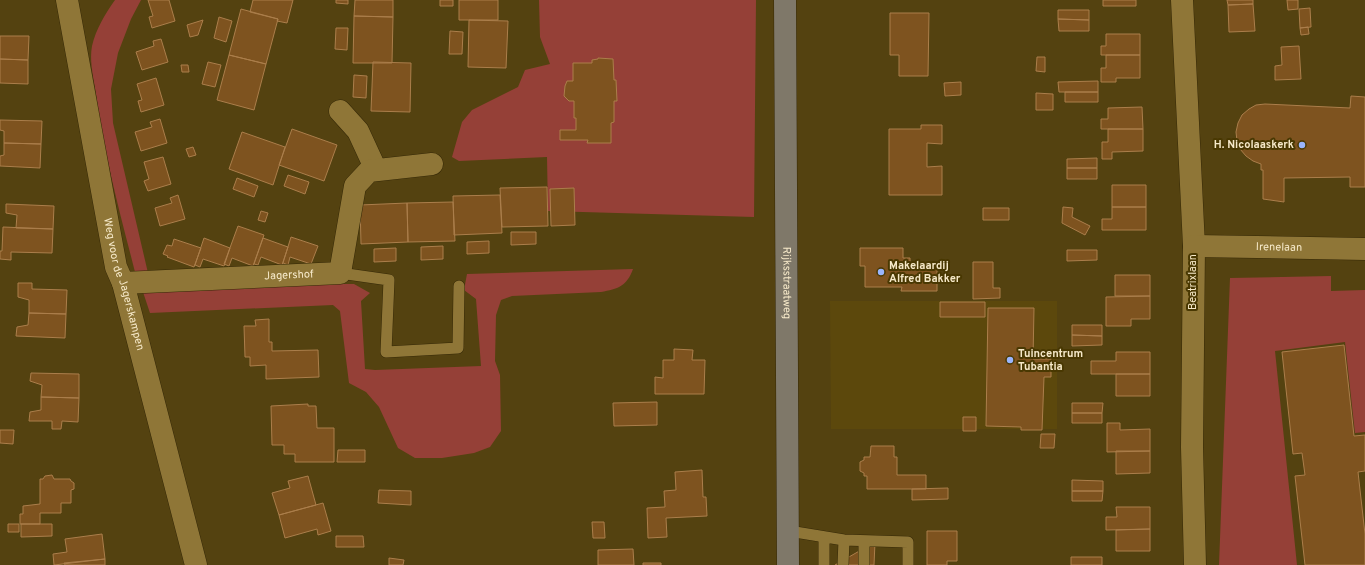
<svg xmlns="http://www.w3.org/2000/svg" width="1365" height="565" font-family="Overpass,sans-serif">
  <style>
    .built { fill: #5c480c }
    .green { fill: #954037 }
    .building { fill: #7e531f; stroke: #ab7e4b }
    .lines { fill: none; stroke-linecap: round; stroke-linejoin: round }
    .lane-casing { stroke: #362907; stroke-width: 12 }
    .street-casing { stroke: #362907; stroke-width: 23 }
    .secondary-casing { stroke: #362907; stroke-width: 23 }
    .lane { stroke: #8f7637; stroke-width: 11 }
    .street { stroke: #8f7637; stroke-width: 22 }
    .secondary { stroke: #7f7869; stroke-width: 22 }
    .poi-dot { fill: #9ab5fd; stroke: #493802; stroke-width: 1.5 }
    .labels { text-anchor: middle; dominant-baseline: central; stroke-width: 4; stroke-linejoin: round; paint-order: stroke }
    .poi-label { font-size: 11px; font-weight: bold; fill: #f6e9c9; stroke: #493802; text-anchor: start }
    .street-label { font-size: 11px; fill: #f6e9c9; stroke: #493802 }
  </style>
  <rect width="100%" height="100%" fill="#544210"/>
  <path class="built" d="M830 301H1057V429H831Z"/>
  <path class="green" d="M115 0H141L131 19 118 53 111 89 113 123 148 273 135 272C120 213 104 155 96 94 94 79 89 62 92 46 96 29 105 14 115 0Z
    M539 0H756L754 217 548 211 547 157 459 161 452 157 462 122 472 110 518 87 525 70 550 64 540 37Z
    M633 269C627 286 618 289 601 292L512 296 501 300 496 315 495 361 500 375 501 431 490 447 474 453 442 458H415L398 448 379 407 366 392 349 383 340 311 333 305 150 313 143 292 323 284H354L370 293 361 301 365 369 375 370 481 366 476 299 464 290 467 274Z
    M1331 276V291L1365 290V432L1355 433 1345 342 1275 351 1297 565H1219L1230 278Z"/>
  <path class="building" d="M148 0H169L175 21 152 28 149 17 153 16Z
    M253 0H293L287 23 277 21 278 19 250 12Z
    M336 0H348V4L336 3Z
    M355 0H393V17L354 16Z
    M440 0H453V6H440Z
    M459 0H498V20H459Z
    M1103 0H1136V6H1103Z
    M1227 0H1253V4L1228 5Z
    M1287 0H1298V9L1288 10Z
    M1253 4 1255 31 1229 32 1228 5Z
    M1310 8 1311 27 1300 28 1299 9Z
    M241 9 278 19 266 64 229 55Z
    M1058 10H1089V20L1058 19Z
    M890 13H929L928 76H899V55H890Z
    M354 16 393 17 392 63H353Z
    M219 17 232 21 226 42 214 38Z
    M1058 19 1089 20V31H1059Z
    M203 20 198 35 190 37 187 25Z
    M469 20 508 21 506 68 468 67Z
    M1308 27 1309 34 1301 35 1300 28Z
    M336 28H348L347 50 335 49Z
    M450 31 463 32 462 54H449Z
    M1106 34H1140V55H1101V46H1106Z
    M0 36H29L28 60 0 59Z
    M161 39 168 62 142 70 136 52 154 46 153 41Z
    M1299 46 1301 79 1275 80V66L1282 65 1281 47Z
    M229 55 266 64 254 110 217 100Z
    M1106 55H1140V78H1116V82H1101V68H1106Z
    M1037 57H1045V72L1036 71Z
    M598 58 613 59 614 80H616L617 101H614V122L611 123V143H587L588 140H560V130H576V118H574V101H569L564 96 565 86 567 81H573V63H592V60L598 59Z
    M0 59 28 60V84L0 83Z
    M208 62 221 65 215 87 202 84Z
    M373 62 411 63 410 112 371 111Z
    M181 65H188L189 72H182Z
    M354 75 367 76 366 98 353 97Z
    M156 78 164 105 141 112 138 101 142 100 137 84Z
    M1098 81V92H1059L1058 82Z
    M961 82V95L945 96 944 83Z
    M1065 92H1098V102H1065Z
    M1036 93 1053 94V110H1036Z
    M1351 96 1365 97V187H1350V177L1284 178V202L1263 199V170H1261V164L1253 161 1246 156 1240 149 1237 141 1236 132 1238 123 1242 115 1249 109 1256 105 1265 104 1350 108Z
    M1142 107 1143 129H1101V119H1108V108Z
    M160 119 167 143 141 151 135 132 152 127 150 122Z
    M0 120 42 121 41 144 4 143V131L0 130Z
    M921 125H942V144L927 143V167L942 166V195H889V129H921Z
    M292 129 337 145 324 181 279 165Z
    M1108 129H1143V151L1112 152V159H1102V142H1108Z
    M242 132 285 147 273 185 229 169Z
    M4 143 41 144 40 168 0 166V156L4 155Z
    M193 147 196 155 189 157 186 149Z
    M163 157 171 184 148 191 144 181 149 179 144 162Z
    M1097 158V168H1067V159Z
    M1067 168H1097V179H1067Z
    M288 175 309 182 305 194 284 186Z
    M237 178 258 186 254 197 233 189Z
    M1112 185H1146V207H1112Z
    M547 187 548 226 502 227 500 188Z
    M574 188 575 225 551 226 550 189Z
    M178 195 185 219 160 226 155 208 172 203 170 198Z
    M500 195 502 233 454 235 453 196Z
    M453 202 455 241 408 242 407 203Z
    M407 203 408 242 361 244 360 205Z
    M6 204 54 206 53 229 16 228 17 215 6 213Z
    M1063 207 1073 208 1072 217 1090 226 1085 235 1062 223Z
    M1112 207H1146V230H1102V219H1112Z
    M983 208H1009V220H983Z
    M261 211 268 213 265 222 258 220Z
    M238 226 264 235 253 266 232 258 229 266 224 264Z
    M3 227 53 229 52 253 11 252V260L0 259V251H2Z
    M511 232H536V244L511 245Z
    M291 237 318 246 311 264 290 257 288 265 283 263Z
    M204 238 230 248 224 266 203 259 200 267 195 265Z
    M263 238 288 247 282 265 261 257 258 265 254 264Z
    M174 239 201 248 194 267 167 257 168 256 163 254 167 245 172 246Z
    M489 241V253L467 254V242Z
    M443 246V259L421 260V247Z
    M396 248V261L374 262V249Z
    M860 248H903V258H910V266H937V291H901L902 287H865V266H860Z
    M1067 250H1097V260L1067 261Z
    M973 262H993V288H1000V298L973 299Z
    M1115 275H1150V296H1115Z
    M18 283H32V289L67 290 66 314 29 313V300L18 297Z
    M1150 296V319H1131V326H1106V297Z
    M940 302H985V317H940Z
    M988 308H1034L1033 359H1051V377H1044L1042 430H1021V427L986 426Z
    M29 313 66 314 65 338 16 336 17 327 28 325Z
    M269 319V342H272V351L318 350 319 377 266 379V365L250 366V357H245L244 326H256L255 320Z
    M1072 325H1102V336L1072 335Z
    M1072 335 1102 336V345L1072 346Z
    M1344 345 1354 436 1365 435V471L1358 472 1365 534V565H1305L1295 476 1305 475 1302 453 1293 454 1282 352Z
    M674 349 693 350 692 360H705L704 394H655V377L663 378V360H674Z
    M1116 352H1150V374H1091V361H1116Z
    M31 373 79 374V398L41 397 42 385 30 381Z
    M1116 374H1150V396H1116Z
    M41 397 79 398 78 422 62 421 61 429H52V421H29L30 412 41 410Z
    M657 402V425L614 426 613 403Z
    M1072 403H1103L1102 413H1072Z
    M308 404V406H316L317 428H334V462H295V454H284V445H272L271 406Z
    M1072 413H1102V423H1072Z
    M963 417H976V431H963Z
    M1107 423H1120V430L1150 429V451L1107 452Z
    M0 430H14L13 444 0 443Z
    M1041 434H1055L1054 448H1040Z
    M871 446H894V457H897V475H926V489H867V476H864V473L860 471V462L864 460V457H870Z
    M338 450H365V462H337Z
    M1116 451H1150V473L1116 474Z
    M702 470 703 497H706L707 516 666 518 667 537 648 538 647 508 665 507 664 491 676 490 675 472Z
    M52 475 54 479H70L71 481 74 483V489L71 490V503H61V513H40V524H20V514H23V506L40 504V479H43L45 476Z
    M308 476 316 505 279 515 272 493 290 488 288 481Z
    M1072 480 1103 481V491H1072Z
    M948 488V499L912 500V489Z
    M379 490 411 491V505L378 503Z
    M1072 491H1103L1102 501H1072Z
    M323 503 331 531 318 535 317 529 285 538 279 515Z
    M1116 507H1150V529L1106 530V517H1117Z
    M592 522H604L605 538H593Z
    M8 524H19V532H8Z
    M21 524H52V536L21 537Z
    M1150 529V551H1116V530Z
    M927 531H957V561H947V565H927Z
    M102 534 105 559 54 565 53 554 67 552 65 539Z
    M336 536H363L364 547H336Z
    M875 542 874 565H835Z
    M633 549 634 565H598V550Z
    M1071 557H1102V565H1071Z
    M389 558 404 560 403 565H389Z
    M105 559V565H65L64 563Z
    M643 563H661V565H643Z"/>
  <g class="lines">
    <defs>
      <path id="lane" d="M340 273 389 280 386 352 458 348 459 286
        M789 531 844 540 908 542V565
        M824 565V537
        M843 565 844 540
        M864 565V541"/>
      <g id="street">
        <path id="s1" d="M67 0 116 267 123 283 196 565"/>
        <path d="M1182 0 1194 246 1192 447 1195 565"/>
        <path d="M340 111 358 131 376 170"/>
        <path id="s2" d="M1194 246 1365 249"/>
        <path id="s3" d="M123 283 340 273 355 186 369 171 432 164"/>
      </g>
      <g id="secondary">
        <path id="s4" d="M785 0 788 565"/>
      </g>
    </defs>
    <use href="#lane" class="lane-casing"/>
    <use href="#street" class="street-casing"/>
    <use href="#secondary" class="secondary-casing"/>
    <use href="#lane" class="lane"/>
    <use href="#street" class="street"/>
    <use href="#secondary" class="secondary"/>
  </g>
  <g class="poi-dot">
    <circle cx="1302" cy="145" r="4"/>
    <circle cx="881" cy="272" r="4"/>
    <circle cx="1010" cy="360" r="4"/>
  </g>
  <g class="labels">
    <g class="poi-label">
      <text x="1294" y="145" text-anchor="end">H. Nicolaaskerk</text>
      <text x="889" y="266">Makelaardij<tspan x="889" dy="13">Alfred Bakker</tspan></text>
      <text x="1018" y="354">Tuincentrum<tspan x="1018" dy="13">Tubantia</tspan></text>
    </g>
    <g class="street-label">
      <text stroke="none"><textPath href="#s2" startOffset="85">Irenelaan</textPath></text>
      <text stroke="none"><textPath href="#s3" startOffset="166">Jagershof</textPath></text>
      <text transform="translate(1193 282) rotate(-90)">Beatrixlaan</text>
      <text stroke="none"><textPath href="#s4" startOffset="283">Rijksstraatweg</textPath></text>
      <text stroke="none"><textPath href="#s1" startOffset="290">Weg voor de Jagerskampen</textPath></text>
    </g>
  </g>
</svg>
